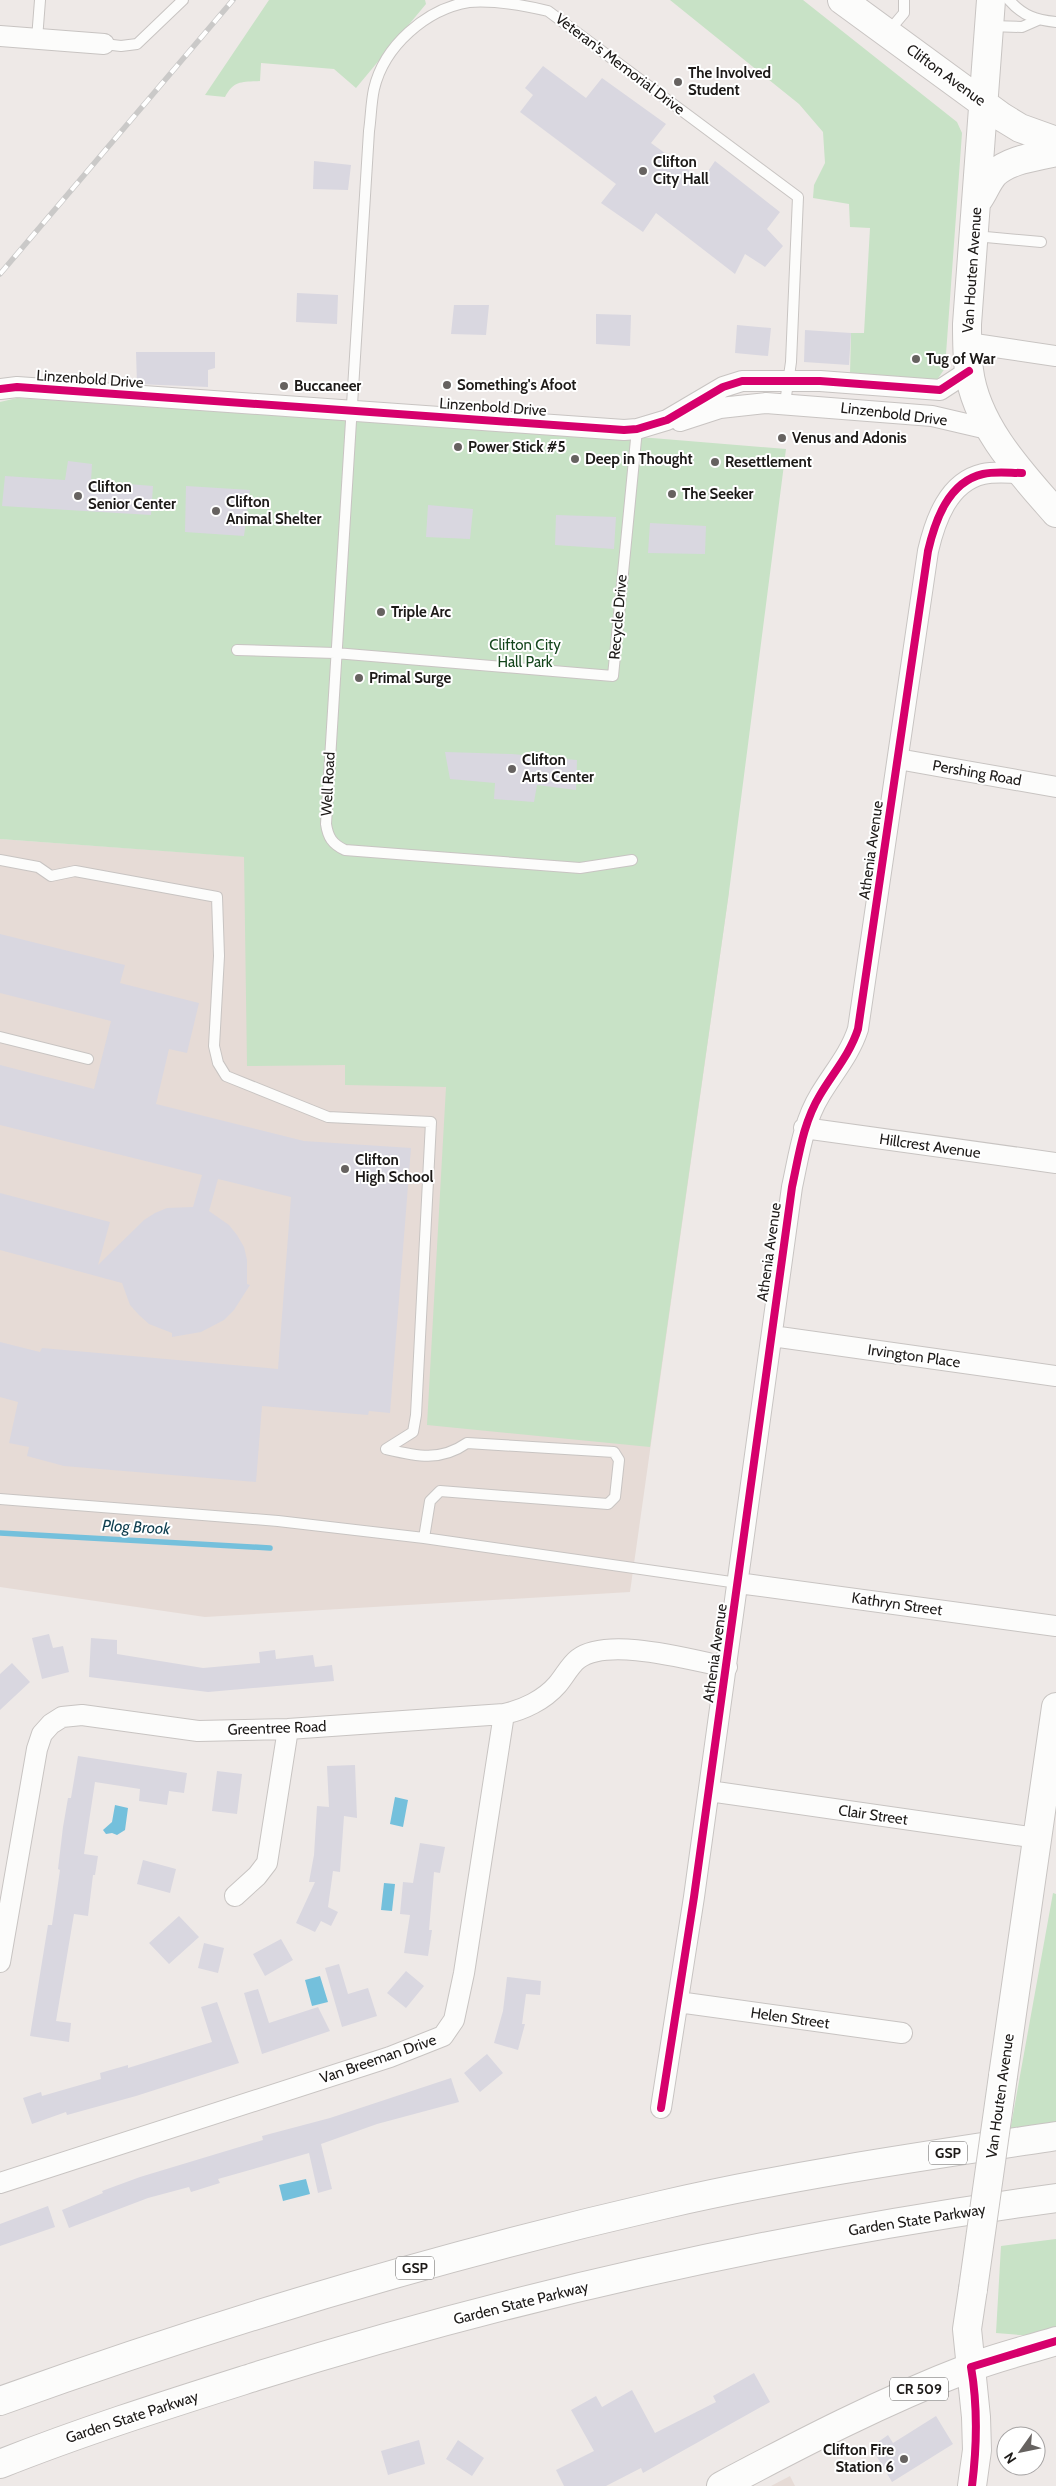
<svg xmlns="http://www.w3.org/2000/svg" width="1056" height="2486" font-family="Cabin,sans-serif">
  <style>
    .built { fill: #e6dbd6 }
    .green { fill: #c8e2c6 }
    .water { fill: #74c0dc }
    .lines { fill: none; stroke-linecap: round; stroke-linejoin: round }
    .stream { stroke: #74c0dc; stroke-width: 5.5 }
    .building { fill: #d9d7e0 }
    .lane-casing { stroke: #c8c4c2; stroke-width: 12 }
    .street-casing { stroke: #c8c4c2; stroke-width: 22 }
    .secondary-casing { stroke: #c8c4c2; stroke-width: 30 }
    .primary-casing { stroke: #c8c4c2; stroke-width: 30 }
    .highway-casing { stroke: #c8c4c2; stroke-width: 30 }
    .lane { stroke: #fcfcfb; stroke-width: 10 }
    .street { stroke: #fcfcfb; stroke-width: 20 }
    .secondary { stroke: #fcfcfb; stroke-width: 28 }
    .primary { stroke: #fcfcfb; stroke-width: 28 }
    .highway { stroke: #fcfcfb; stroke-width: 28 }
    .rail-casing { stroke: #cac9c8; stroke-width: 5.5 }
    .rail { stroke: #fff; stroke-width: 4; stroke-dasharray: 11; stroke-linecap: butt }
    .secondary-bridge-casing { stroke: #c8c4c2; stroke-width: 30; stroke-linecap: butt }
    .secondary-bridge { stroke: #fcfcfb; stroke-width: 28 }
    .cycleway-casing { stroke: #fff; stroke-width: 11 }
    .cycleway { stroke: #d6006c; stroke-width: 8 }
    .poi-dot { fill: #666260; stroke: #fff; stroke-width: 2 }
    .labels { text-anchor: middle; dominant-baseline: central; stroke-width: 4; stroke-linejoin: round; paint-order: stroke }
    .shield { fill: #fff; stroke: #615f5d; stroke-width: 1 }
    .shield-label { font-size: 14px; font-weight: bold; fill: #1d1a18 }
    .street-label { font-size: 15px; fill: #1d1a18; stroke: #fff }
    .poi-label { font-size: 15px; font-weight: bold; fill: #1d1a18; stroke: #fff; text-anchor: start }
    .park-label { font-size: 15px; fill: #14451c; stroke: #fff }
    .water-label { font-size: 16px; font-style: italic; fill: #0e3e4f; stroke: #fff }
  </style>
  <rect width="100%" height="100%" fill="#eee9e7"/>
  <path class="built" d="M0 839 729 892 630 1592 205 1617 0 1587Z
    M790 2476 795 2486H771Z"/>
  <path class="green" d="M269 0H425L426 4 356 88 334 69 261 63 260 81C242 82 234 80 225 97L205 95Z
    M670 0H803L957 122 962 133 945 368 937 380 850 374 851 333H864L870 228 850 227 849 204 813 198 814 185 825 163 823 132 799 104Z
    M17 398 652 438 786 449 729 892 650 1447 427 1425 446 1087 345 1085V1065L247 1066 244 857 0 839V402Z
    M1053 1893 1056 1894V2125L1010 2131Z
    M1056 2239V2329L1032 2336 996 2333 1001 2246Z"/>
  <path class="water" d="M395 1797 408 1800 403 1827 390 1824Z
    M115 1805 128 1808 125 1830 117 1835 112 1833 106 1834 103 1830 112 1822Z
    M384 1883 395 1884 392 1911 381 1910Z
    M320 1976 328 2002 312 2006 305 1980Z
    M306 2179 310 2194 283 2201 279 2185Z"/>
  <g class="lines">
    <path class="stream" d="M0 1533 270 1548"/>
  </g>
  <path class="building" d="M543 66 586 98 602 78 666 124 651 143 702 180 715 161 780 212 767 229 783 246 765 267 745 254 735 274 656 213 643 232 601 203 616 184 520 112 533 95 525 88Z
    M314 161 351 165 348 190 313 189Z
    M297 293 338 295 337 324 296 322Z
    M454 305H489L486 335 451 334Z
    M596 314 631 315 630 346 596 344Z
    M737 325 771 328 768 356 735 353Z
    M805 330 851 333 849 365 804 362Z
    M136 352H215V368L208 370V387L137 384Z
    M68 461 92 464 91 481 153 486 151 515 2 506 5 476 65 480Z
    M186 486 250 490 244 536 185 532Z
    M428 505 473 509 470 539 426 537Z
    M556 515 616 517 614 549 555 545Z
    M650 523 706 526 705 554 648 553Z
    M445 752 512 754 577 760 576 790 537 785 534 802 494 799 495 783 450 779Z
    M0 934 125 965 120 983 199 1003 187 1053 169 1049 156 1104 304 1141 411 1148 390 1413 369 1411 368 1415 262 1406 256 1482 64 1466 27 1456 29 1447 9 1443 18 1402 0 1397V1342L40 1352 42 1348 278 1369 291 1197 218 1179 209 1211 229 1225 237 1235 244 1247 247 1260V1284L250 1285 234 1310 224 1320 201 1332 172 1337V1333L149 1324 139 1315 130 1305 122 1283 0 1250V1193L110 1222 98 1265 144 1220 155 1213 167 1208 193 1207 202 1175 0 1125V1065L94 1089 111 1021 0 993Z
    M49 1634 53 1648 63 1646 69 1672 42 1679 32 1638Z
    M91 1638 117 1640V1654L203 1668 260 1663 259 1652 275 1650 276 1659 313 1655 315 1667 332 1665 334 1681 208 1692 89 1677Z
    M12 1663 30 1682 0 1710V1674Z
    M78 1756 187 1773 184 1793 169 1791 167 1805 139 1801 140 1789 95 1782 84 1854 98 1856 95 1875H93L88 1916 74 1914 56 2021 71 2023 69 2042 30 2036 48 1925H52L60 1870 58 1869 63 1827 68 1798H71Z
    M355 1765 357 1818 344 1816 340 1872 333 1871 328 1907 338 1912 331 1926 321 1921 315 1932 296 1923 315 1882H309L314 1855 317 1806 329 1807 327 1766Z
    M217 1771 242 1774 237 1814 212 1811Z
    M420 1843 445 1847 440 1873 434 1872 429 1930H432L428 1956 404 1953 410 1915 400 1914 403 1882 413 1883Z
    M143 1860 176 1869 170 1893 137 1884Z
    M179 1916 199 1937 169 1964 149 1943Z
    M281 1939 293 1960 265 1976 253 1954Z
    M204 1943 224 1948 218 1973 198 1968Z
    M339 1964 348 1994 368 1988 377 2016 342 2027 325 1968Z
    M406 1971 424 1986 406 2008 387 1993Z
    M507 1977 541 1981 540 1995 526 1994 522 2024H525L518 2050 494 2043 503 2011Z
    M258 1989 269 2023 318 2007 330 2031 262 2054 244 1993Z
    M217 2002 239 2063 136 2096 67 2115 66 2112 32 2124 23 2098 41 2092 42 2096 101 2079 100 2073 128 2065V2068L212 2042 201 2007Z
    M487 2054 503 2073 480 2092 464 2073Z
    M451 2078 459 2102 377 2124 321 2144 332 2189 318 2193 309 2153 218 2179 220 2183 191 2192 189 2187 148 2198 69 2228 62 2210 103 2193 102 2191 140 2177 263 2140 262 2136 330 2118Z
    M48 2206 55 2227 0 2246V2224Z
    M754 2373 770 2402 643 2473 641 2468 606 2486H564L556 2470 594 2451 571 2410 596 2396 602 2407 632 2390 655 2433 716 2402 713 2396Z
    M936 2416 953 2444 892 2482 871 2447 888 2435 893 2443Z
    M419 2440 425 2464 388 2475 381 2451Z
    M458 2440 484 2458 472 2476 446 2459Z"/>
  <g class="lines">
    <defs>
      <path id="lane" d="M1009 0C1023 16 1036 20 1056 22
        M990 26 1022 27 1038 20
        M888 32 904 13V0
        M37 39 40 0
        M104 44 121 46 137 44 183 0
        M975 236 1041 242
        M237 650 335 653 613 676 637 429
        M0 860 38 867 51 876 75 871 217 897 219 956 214 1046 218 1063 226 1076 328 1117 431 1122 416 1415 413 1432 386 1449
        M632 860 580 868 345 850C332 844 328 837 326 824L369 131C371 117 371 103 374 89 384 46 426 9 469 2 495 0 523 5 548 11L798 197 791 362 785 403
        M0 1037 88 1059
        M386 1449C416 1456 440 1462 467 1443L614 1452 619 1460 615 1497 608 1504 440 1491 430 1501 424 1538
        M0 1499 278 1521 424 1538 738 1583"/>
      <path id="street" d="M0 36 104 44
        M968 343 1056 356
        M0 389 17 387 624 430 637 429 667 420 723 387 742 381H820L940 390 969 371
        M680 421 720 408 766 403 932 416 992 430
        M898 759 1056 787
        M804 1128 1056 1163
        M772 1336 1056 1376
        M738 1583 1056 1626
        M709 1791 1037 1838
        M235 1896 257 1876 267 1863 288 1729
        M0 1962 37 1749 42 1734 51 1724 62 1717 82 1715 198 1731 288 1729 504 1714C523 1710 544 1700 557 1685 564 1677 570 1665 578 1659 608 1636 691 1660 727 1667
        M678 2002 902 2033
        M661 2108 694 1897 792 1187C799 1155 803 1123 820 1095 833 1073 850 1054 858 1029L928 551C935 521 948 482 983 474 995 471 1010 473 1022 473
        M0 2183 390 2057 443 2036 454 2020 464 1973 504 1714"/>
      <path id="secondary" d="M842 0 1002 117 1020 128 1056 141
        M991 0 967 324C967 339 967 355 969 370 976 426 1021 473 1056 513
        M978 200C984 192 987 182 994 174 1010 159 1036 157 1056 152
        M1003 2076 1056 1707
        M972 2486 977 2450 976 2417 967 2329 973 2289"/>
      <path id="primary" d="M721 2486C802 2443 883 2401 969 2368 997 2357 1027 2350 1056 2341"/>
      <path id="highway" d="M0 2401C217 2323 437 2257 662 2205 792 2175 924 2156 1056 2136
        M0 2464C83 2431 169 2404 254 2377 516 2295 785 2235 1056 2198"/>
    </defs>
    <use href="#lane" class="lane-casing"/>
    <use href="#street" class="street-casing"/>
    <use href="#secondary" class="secondary-casing"/>
    <use href="#primary" class="primary-casing"/>
    <use href="#highway" class="highway-casing"/>
    <use href="#lane" class="lane"/>
    <use href="#street" class="street"/>
    <use href="#secondary" class="secondary"/>
    <use href="#primary" class="primary"/>
    <use href="#highway" class="highway"/>
    <defs>
      <path id="rail" d="M0 274 233 0"/>
    </defs>
    <use href="#rail" class="rail-casing"/>
    <use href="#rail" class="rail"/>
    <defs>
      <path id="secondary-bridge" d="M973 2289 1003 2076"/>
    </defs>
    <use href="#secondary-bridge" class="secondary-bridge-casing"/>
    <use href="#secondary-bridge" class="secondary-bridge"/>
    <defs>
      <path id="cycleway" d="M0 389 17 387 624 430 637 429 667 420 723 387 742 381H820L940 390 969 371
        M661 2108 694 1897 792 1187C799 1155 803 1123 820 1095 833 1073 850 1054 858 1029L928 551C935 521 948 482 983 474 995 471 1010 473 1022 473
        M972 2486C977 2446 978 2407 971 2367L1056 2341"/>
    </defs>
    <use href="#cycleway" class="cycleway-casing"/>
    <use href="#cycleway" class="cycleway"/>
  </g>
  <g class="poi-dot">
    <circle cx="678" cy="82" r="5"/>
    <circle cx="643" cy="171" r="5"/>
    <circle cx="916" cy="359" r="5"/>
    <circle cx="447" cy="385" r="5"/>
    <circle cx="284" cy="386" r="5"/>
    <circle cx="782" cy="438" r="5"/>
    <circle cx="458" cy="447" r="5"/>
    <circle cx="575" cy="459" r="5"/>
    <circle cx="715" cy="462" r="5"/>
    <circle cx="672" cy="494" r="5"/>
    <circle cx="78" cy="496" r="5"/>
    <circle cx="216" cy="511" r="5"/>
    <circle cx="381" cy="612" r="5"/>
    <circle cx="359" cy="678" r="5"/>
    <circle cx="512" cy="769" r="5"/>
    <circle cx="345" cy="1169" r="5"/>
    <circle cx="904" cy="2459" r="5"/>
  </g>
  <g class="labels">
    <g class="shield">
      <rect x="929" y="2141.5" width="38" height="23" rx="4"/>
      <rect x="396" y="2256.5" width="38" height="23" rx="4"/>
      <rect x="890" y="2377.5" width="58" height="23" rx="4"/>
    </g>
    <g class="shield-label">
      <text x="948" y="2153">GSP</text>
      <text x="415" y="2268">GSP</text>
      <text x="919" y="2389">CR 509</text>
    </g>
    <g class="street-label">
      <text transform="translate(620 64) rotate(37)">Veteran's Memorial Drive</text>
      <text transform="translate(946 75) rotate(36)">Clifton Avenue</text>
      <text transform="translate(972 270) rotate(-86)">Van Houten Avenue</text>
      <text transform="translate(90 379) rotate(4)">Linzenbold Drive</text>
      <text transform="translate(493 407) rotate(4)">Linzenbold Drive</text>
      <text transform="translate(894 414) rotate(7)">Linzenbold Drive</text>
      <text transform="translate(618 617) rotate(-85)">Recycle Drive</text>
      <text transform="translate(977 773) rotate(10)">Pershing Road</text>
      <text transform="translate(328 784) rotate(-87)">Well Road</text>
      <text transform="translate(871 850) rotate(-82)">Athenia Avenue</text>
      <text transform="translate(930 1146) rotate(8)">Hillcrest Avenue</text>
      <text transform="translate(769 1252) rotate(-82)">Athenia Avenue</text>
      <text transform="translate(914 1356) rotate(8)">Irvington Place</text>
      <text transform="translate(897 1604) rotate(8)">Kathryn Street</text>
      <text transform="translate(715 1653) rotate(-82)">Athenia Avenue</text>
      <text transform="translate(277 1728) rotate(-2)">Greentree Road</text>
      <text transform="translate(873 1815) rotate(8)">Clair Street</text>
      <text transform="translate(790 2018) rotate(8)">Helen Street</text>
      <text transform="translate(378 2059) rotate(-19)">Van Breeman Drive</text>
      <text transform="translate(1000 2096) rotate(-82)">Van Houten Avenue</text>
      <text transform="translate(917 2220) rotate(-9)">Garden State Parkway</text>
      <text transform="translate(521 2303) rotate(-14)">Garden State Parkway</text>
      <text transform="translate(132 2417) rotate(-18)">Garden State Parkway</text>
    </g>
    <g class="poi-label">
      <text x="688" y="73">The Involved<tspan x="688" dy="17">Student</tspan></text>
      <text x="653" y="162">Clifton<tspan x="653" dy="17">City Hall</tspan></text>
      <text x="926" y="359">Tug of War</text>
      <text x="457" y="385">Something's Afoot</text>
      <text x="294" y="386">Buccaneer</text>
      <text x="792" y="438">Venus and Adonis</text>
      <text x="468" y="447">Power Stick #5</text>
      <text x="585" y="459">Deep in Thought</text>
      <text x="725" y="462">Resettlement</text>
      <text x="88" y="487">Clifton<tspan x="88" dy="17">Senior Center</tspan></text>
      <text x="682" y="494">The Seeker</text>
      <text x="226" y="502">Clifton<tspan x="226" dy="17">Animal Shelter</tspan></text>
      <text x="391" y="612">Triple Arc</text>
      <text x="369" y="678">Primal Surge</text>
      <text x="522" y="760">Clifton<tspan x="522" dy="17">Arts Center</tspan></text>
      <text x="355" y="1160">Clifton<tspan x="355" dy="17">High School</tspan></text>
      <text x="894" y="2450" text-anchor="end">Clifton Fire<tspan x="894" dy="17">Station 6</tspan></text>
    </g>
    <g class="park-label">
      <text x="525" y="645">Clifton City<tspan x="525" dy="17">Hall Park</tspan></text>
    </g>
    <g class="water-label">
      <text transform="translate(136 1527) rotate(3)">Plog Brook</text>
    </g>
  </g>
  <g transform="translate(1021 2451) rotate(237)"><circle r="24" fill="#ffffff" stroke="#a5a3a3"/>
  <path d="M0-4L9 19L0 12L-9 19Z" fill="#666260"/>
  <text y="-8" font-size="14" font-weight="bold" text-anchor="middle" fill="#1d1a18">N</text>
  </g>
</svg>
